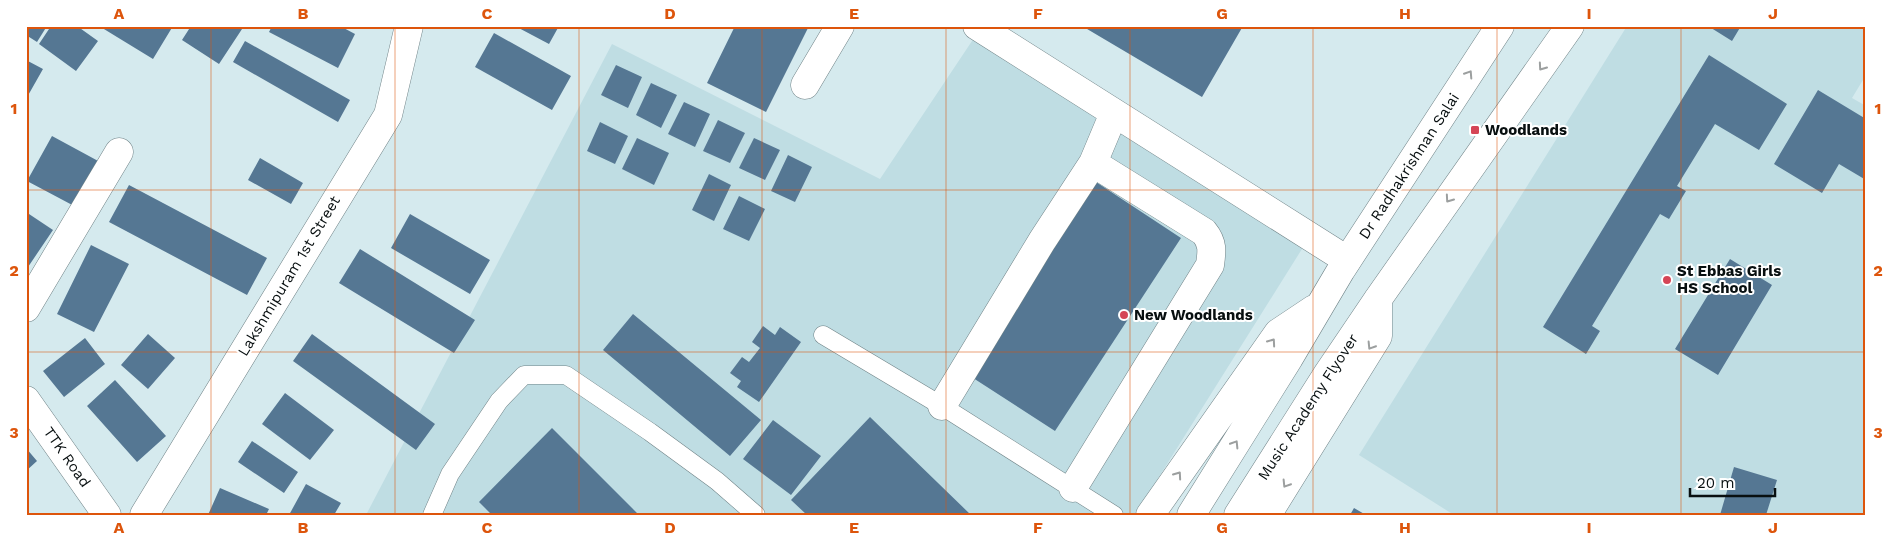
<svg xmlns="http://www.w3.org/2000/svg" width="1892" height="541" font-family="'Work Sans',sans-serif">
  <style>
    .built { fill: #bfdde3 }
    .building { fill: #557793 }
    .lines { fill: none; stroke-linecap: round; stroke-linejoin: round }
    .service-casing { stroke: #708387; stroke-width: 19 }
    .minor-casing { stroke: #708387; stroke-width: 29 }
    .secondary-casing { stroke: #708387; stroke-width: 29 }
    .primary-casing { stroke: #708387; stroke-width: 29 }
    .service { stroke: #fff; stroke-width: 18 }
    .minor { stroke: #fff; stroke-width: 28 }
    .secondary { stroke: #fff; stroke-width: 28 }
    .primary { stroke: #fff; stroke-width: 28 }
    .oneway { stroke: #9c9f9f }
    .grid { fill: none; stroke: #dd550c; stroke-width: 1; stroke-opacity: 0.55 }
    .poi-dot { fill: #d54556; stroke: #fff; stroke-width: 2 }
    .labels { text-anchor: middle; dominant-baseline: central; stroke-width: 4; stroke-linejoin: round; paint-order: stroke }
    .poi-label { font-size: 15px; font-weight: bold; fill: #080f10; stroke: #fff; text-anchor: start }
    .street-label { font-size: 15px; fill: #080f10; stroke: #fff }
    .neatline { fill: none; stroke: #dd550c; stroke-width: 2 }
    .grid-label { font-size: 16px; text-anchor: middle; font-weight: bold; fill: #dd550c }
  </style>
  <rect width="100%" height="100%" fill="#d5eaee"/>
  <path class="built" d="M982 26 1312 233 1135 515H366L612 44 880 179Z
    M1627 26H1866V75L1852 98 1866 106V515H1454L1359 455Z"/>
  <path class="building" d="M26 26H47L37 42 26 35Z
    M51 26H77L98 41 76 71 39 44Z
    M99 26H173L153 59Z
    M191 26H244L219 64 182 40Z
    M272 26H340L355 34 338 68 269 32Z
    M515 26H559L549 44Z
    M735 26H809L766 112 707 83Z
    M1082 26H1243L1202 97Z
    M1708 26H1741L1732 41Z
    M494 33 571 76 552 110 475 67Z
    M245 41 350 100 338 122 233 62Z
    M1709 55 1787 104 1759 150 1715 124 1677 186 1686 191 1669 219 1660 214 1592 326 1600 331 1586 354 1543 327Z
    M26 60 43 69 26 99Z
    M616 65 642 77 628 108 601 95Z
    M651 83 677 95 661 128 636 115Z
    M1818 90 1866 119V180L1839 164 1822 193 1774 164Z
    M684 102 710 114 695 147 668 134Z
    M718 120 745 133 730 163 703 151Z
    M600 122 628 136 615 164 587 151Z
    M52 136 100 162 76 207 27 181Z
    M637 138 669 153 654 185 622 169Z
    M754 138 780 150 765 180 739 168Z
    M788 155 812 167 795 202 771 191Z
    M260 158 303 183 291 204 248 180Z
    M709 174 731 185 714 221 692 210Z
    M1096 182 1181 238 1055 431 970 376Z
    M129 185 267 258 247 295 109 222Z
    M739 196 765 209 749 241 723 229Z
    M26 212 53 230 26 270Z
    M410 214 490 260 470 294 391 248Z
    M91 245 129 264 94 332 57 314Z
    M360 249 475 320 454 353 339 283Z
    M1730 259 1772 285 1718 375 1675 349Z
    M633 314 761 420 730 456 603 350Z
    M763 326 775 335 780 327 801 342 759 402 737 387 741 381 730 373 742 357 749 362 760 348 752 342Z
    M148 334 175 358 148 389 121 365Z
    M312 334 435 424 416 450 293 361Z
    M85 338 105 364 64 397 43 371Z
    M115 380 166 436 137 462 87 406Z
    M285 393 334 430 310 460 262 424Z
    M870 417 971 515H807L791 500Z
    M773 420 821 456 791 495 743 459Z
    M552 428 639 515H492L479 502Z
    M252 441 298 472 284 493 238 462Z
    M26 448 37 461 26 471Z
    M1734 467 1777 480 1766 515H1720Z
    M306 484 341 503 334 515H289Z
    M220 488 269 509 266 515H208Z
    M1354 508 1366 515H1350Z"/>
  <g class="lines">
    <defs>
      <path id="service" d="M823 335 942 406 1114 515
        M432 515 450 474 499 401 524 375H566L650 432 717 481 756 515"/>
      <path id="minor" d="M977 26 1347 260
        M805 85 840 26
        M1093 163 1114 113
        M26 308 119 152
        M942 406 1042 241 1093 163 1204 232C1213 243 1212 251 1210 265L1073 488
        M144 515 388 115 409 26"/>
      <path id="secondary" d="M26 400 107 515"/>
      <path id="primary" d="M1150 515 1278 333 1314 309
        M1191 515 1289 358 1341 270 1500 26
        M1238 515 1328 373 1378 299 1570 26
        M1267 515 1378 336V299"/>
    </defs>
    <use href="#service" class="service-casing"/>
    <use href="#minor" class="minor-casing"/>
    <use href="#secondary" class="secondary-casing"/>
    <use href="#primary" class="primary-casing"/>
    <use href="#service" class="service"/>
    <use href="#minor" class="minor"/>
    <use href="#secondary" class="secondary"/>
    <use href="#primary" class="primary"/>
  </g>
  <defs><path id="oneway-chevron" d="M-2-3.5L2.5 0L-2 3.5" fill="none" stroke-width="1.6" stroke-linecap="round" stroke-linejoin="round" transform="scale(1.25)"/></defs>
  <g class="oneway">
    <use href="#oneway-chevron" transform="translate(1542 67) rotate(125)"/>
    <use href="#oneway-chevron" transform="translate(1469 74) rotate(-57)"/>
    <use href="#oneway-chevron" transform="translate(1449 199) rotate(125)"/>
    <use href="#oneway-chevron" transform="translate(1272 342) rotate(-55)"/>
    <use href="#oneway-chevron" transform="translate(1371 346) rotate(122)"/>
    <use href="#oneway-chevron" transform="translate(1235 444) rotate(-58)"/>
    <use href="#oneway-chevron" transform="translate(1178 475) rotate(-55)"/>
    <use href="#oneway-chevron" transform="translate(1286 484) rotate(122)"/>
  </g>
  <path class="grid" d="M211 26V515M395 26V515M579 26V515M762 26V515M946 26V515M1130 26V515M1313 26V515M1497 26V515M1681 26V515M26 190H1866M26 352H1866"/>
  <g class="poi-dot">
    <rect x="1470" y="125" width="10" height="10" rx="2.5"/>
    <circle cx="1667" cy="280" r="5"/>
    <circle cx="1124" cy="315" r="5"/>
  </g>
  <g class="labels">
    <g class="poi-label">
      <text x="1485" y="130">Woodlands</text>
      <text x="1677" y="271">St Ebbas Girls<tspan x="1677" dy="17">HS School</tspan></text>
      <text x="1134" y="315">New Woodlands</text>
    </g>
    <g class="street-label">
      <text transform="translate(1409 166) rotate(-57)">Dr Radhakrishnan Salai</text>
      <text transform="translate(289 276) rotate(-59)">Lakshmipuram 1st Street</text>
      <text transform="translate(1308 407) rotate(-57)">Music Academy Flyover</text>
      <text transform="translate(67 457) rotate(55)">TTK Road</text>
    </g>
  </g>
  <rect width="1892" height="541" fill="none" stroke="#ffffff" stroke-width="55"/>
  <path d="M1690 488v8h85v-8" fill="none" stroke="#080f10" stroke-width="2.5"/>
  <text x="1697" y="488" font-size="15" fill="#080f10" stroke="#ffffff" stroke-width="4" paint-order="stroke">20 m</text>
  <rect x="28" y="28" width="1836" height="486" class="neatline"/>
  <g class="grid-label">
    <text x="119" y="19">A</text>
    <text x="303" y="19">B</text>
    <text x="487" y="19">C</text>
    <text x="670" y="19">D</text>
    <text x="854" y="19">E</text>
    <text x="1038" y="19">F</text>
    <text x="1222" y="19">G</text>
    <text x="1405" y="19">H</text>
    <text x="1589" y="19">I</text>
    <text x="1773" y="19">J</text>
    <text x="14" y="114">1</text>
    <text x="1878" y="114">1</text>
    <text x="14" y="276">2</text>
    <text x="1878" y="276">2</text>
    <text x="14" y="438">3</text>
    <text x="1878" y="438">3</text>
    <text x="119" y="533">A</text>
    <text x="303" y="533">B</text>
    <text x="487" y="533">C</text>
    <text x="670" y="533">D</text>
    <text x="854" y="533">E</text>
    <text x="1038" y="533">F</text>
    <text x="1222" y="533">G</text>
    <text x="1405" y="533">H</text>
    <text x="1589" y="533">I</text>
    <text x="1773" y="533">J</text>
  </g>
</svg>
